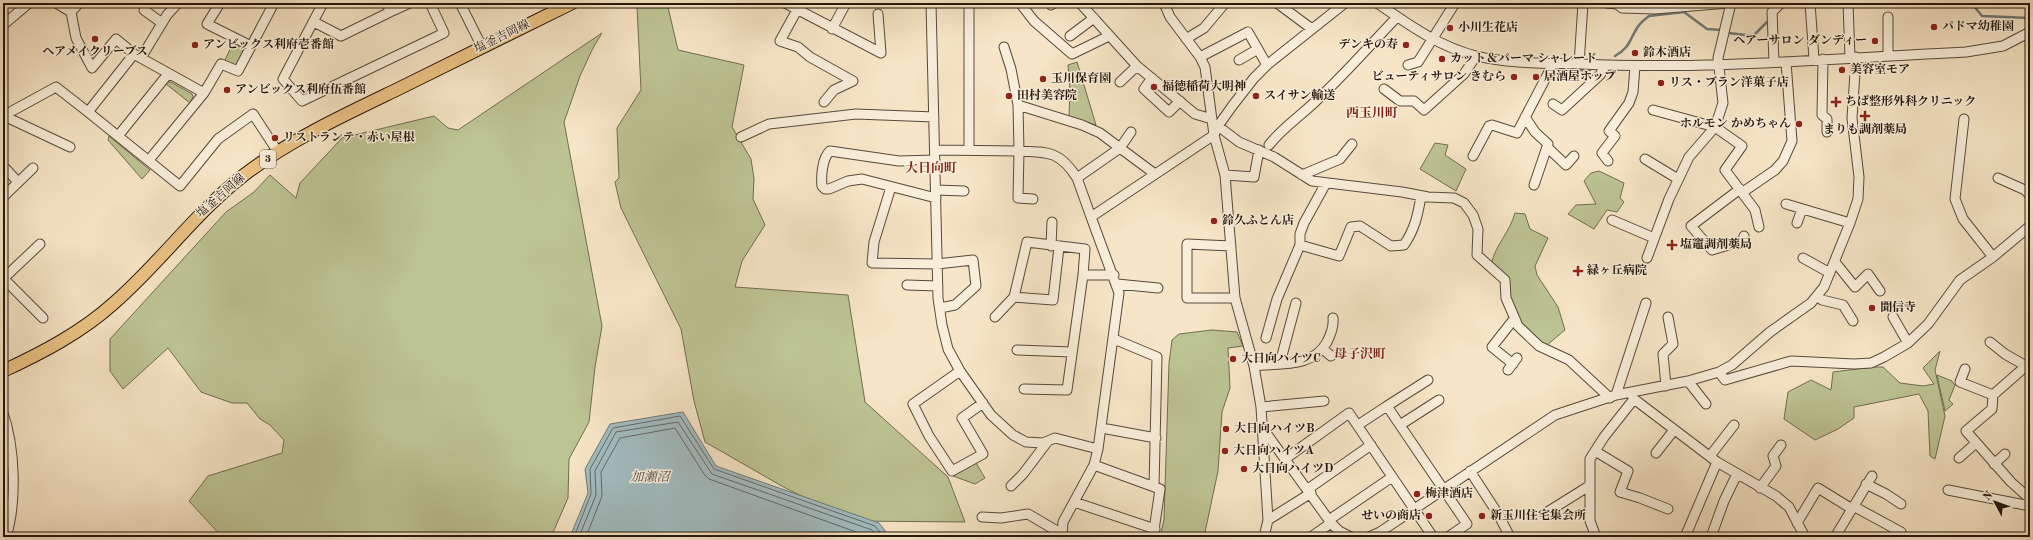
<svg xmlns="http://www.w3.org/2000/svg" width="2033" height="540" font-family="'Old Standard TT','Noto Serif JP',serif">
  <style>
    .green { fill: #bdc494; stroke: #706d50 }
    .water { fill: #a2bcc0; stroke: #707a78 }
    .lines { fill: none; stroke-linecap: round; stroke-linejoin: round }
    .shore { stroke: #636966; stroke-width: 1 }
    .stream { stroke: #707a78; stroke-width: 2.5 }
    .minor-casing { stroke: #584a3a; stroke-width: 11 }
    .major-casing { stroke: #24160b; stroke-width: 14 }
    .minor { stroke: #f9eeda; stroke-width: 9 }
    .major { stroke: #ebc283; stroke-width: 12 }
    .poi-dot { fill: #8f2418; stroke: #f9eeda; stroke-width: 1.5 }
    .labels { text-anchor: middle; dominant-baseline: central; stroke-width: 3; stroke-linejoin: round; paint-order: stroke }
    .shield { fill: #f9eeda; stroke: #645749; stroke-width: 1 }
    .shield-label { font-size: 11px; font-weight: bold; fill: #24160b }
    .poi-label { font-size: 12px; font-weight: bold; fill: #24160b; stroke: #f9eeda; text-anchor: start }
    .street-label { font-size: 12px; fill: #24160b; stroke: #f9eeda }
    .neighbourhood-label { font-size: 13px; font-weight: bold; fill: #7a1f14; stroke: #f9eeda }
    .water-label { font-size: 13px; font-style: italic; fill: #50504a; stroke: #f9eeda }
  </style>
  <rect width="100%" height="100%" fill="#f6e5c6"/>
  <filter id="stains"><feTurbulence type="fractalNoise" baseFrequency=".005" numOctaves="4"/><feColorMatrix values="0 0 0 0 .2 0 0 0 0 .09 0 0 0 0 .02 0 0 0 .5 -.17"/></filter>
  <radialGradient id="worn" r=".72"><stop offset=".6" stop-color="#630" stop-opacity="0"/><stop offset="1" stop-color="#630" stop-opacity=".3"/></radialGradient>
  <path class="green" d="M647 3H667L678 50 744 65 732 127 751 159 754 179 753 199 765 225 742 261 735 287 848 295 865 402 948 477 965 522 855 521 787 489 705 442 694 401 681 329 621 208 615 182 619 178 617 128 641 90 637 7Z
    M602 33 593 48 580 76 564 122 602 326 595 367 589 422 569 459 568 498 551 537H222L189 501 208 476 282 453 284 440 270 425 260 419 247 403H232L201 392 168 348 123 389 110 371V339L226 212 254 192 270 175 296 198 300 183 342 138 434 116 448 128 458 130Z
    M233 43 241 47 243 52 237 64 231 66 224 62Z
    M1077 62 1096 125 1069 117 1070 89 1068 65Z
    M168 82H171L192 94 193 97 190 103 166 84Z
    M109 136 150 170 142 179 108 140Z
    M1435 143 1448 145 1445 155 1466 169 1456 191 1420 169Z
    M1599 171 1624 183 1620 198 1624 202 1617 212 1607 210 1594 229 1568 214 1576 205 1596 204 1584 181 1591 173Z
    M1515 213 1525 214 1530 229 1548 238 1535 266 1537 275 1558 307 1565 330 1547 345C1520 332 1509 305 1508 276L1491 265C1495 245 1510 232 1515 213Z
    M1212 330 1237 332 1243 346 1228 348 1230 388 1222 412 1218 471 1204 537H1160L1164 520 1169 363 1172 340 1179 334Z
    M1940 351 1935 370 1945 416 1935 459 1930 456 1928 411 1919 394 1854 407V418L1838 429 1815 440 1784 419 1788 392 1811 380 1831 390 1833 372 1874 367H1883L1900 383 1923 386 1934 384 1923 368Z
    M1937 375 1952 381V382L1955 385 1949 400 1953 404 1945 411Z
    M976 463 985 478 975 484 953 476Z"/>
  <path class="water" d="M683 412 716 466 879 523 890 537H570L588 493 585 469 610 424Z"/>
  <g class="lines">
    <path class="shore" d="M574 537 591 494 590 469 613 428 680 416 714 469 875 526 884 537
      M579 537 596 495 595 471 616 432 678 422 712 474 872 530 877 537
      M586 537 602 496 601 472 620 438 675 428 704 474 709 479 870 537"/>
    <path class="stream" d="M1835 3 1844 4
      M1924 3 1973 5 1982 16 2030 18
      M1729 33 1753 36 1767 22
      M1615 56C1630 47 1629 41 1637 28 1640 23 1645 19 1649 16L1684 12 1707 29 1721 30
      M1554 71 1590 70"/>
    <defs>
      <path id="minor" d="M56 3 71 12
        M79 3 71 12 76 38 92 68 116 39 134 54
        M178 3 167 15 141 58 204 93 221 64 238 71 274 3
        M220 3 207 24 251 46
        M323 3 283 79 302 101 444 33 430 3
        M387 3 390 12 410 3
        M460 3 482 47
        M785 3 881 53 878 14
        M931 3 938 298 942 325 948 349 960 371 991 415 1013 435 1026 442 1043 443 1055 438 1098 449
        M969 3V150
        M1020 3 1034 21 1072 54 1109 36
        M1080 3 1137 66 1195 114 1212 119
        M1164 3 1170 17 1200 57 1205 67 1214 135 1225 175 1235 298 1254 366 1261 407 1268 520 1264 537
        M1277 3 1312 29
        M1377 3C1408 24 1439 47 1476 56 1510 64 1546 63 1581 64 1710 70 1838 58 1966 52L2003 46 2030 32
        M1606 3 1617 4 1622 8 1655 9 1729 3
        M1810 3 1814 59
        M1848 3 1850 57
        M1051 5 1054 3
        M144 10 162 23
        M797 10 780 41 798 47 810 57 853 81 834 90 824 102
        M1888 17V55
        M314 22 341 36 390 12
        M3 25 29 3
        M832 29 846 3
        M1070 36 1094 18
        M1186 39 1204 28 1225 3
        M1004 47 1011 69 1018 105 1082 125 1100 133 1120 148 1131 132
        M1200 57 1248 32 1267 65
        M1823 59 1822 115 1827 119V132
        M1239 60 1258 49
        M1774 62 1772 12 1781 3
        M1579 64 1583 3
        M1408 65 1418 62 1455 3
        M1152 78 1144 89 1169 112 1180 101
        M1120 82 1137 66
        M1384 89 1400 101H1414L1424 110 1464 74 1476 56
        M1553 104 1562 110 1600 75 1605 66
        M1653 110 1715 127 1742 146 1725 170 1755 210 1759 227
        M88 112 180 186 218 139 253 114 278 152
        M3 116 56 87 88 112 134 54 141 58
        M4 116 70 147
        M1525 117 1535 132 1548 144 1534 185
        M1964 119 1955 199 1963 219 1993 257
        M1218 126 1239 142 1274 157 1312 181 1402 192 1428 197 1454 198 1464 203 1473 215 1478 229 1477 255 1505 280 1506 298 1518 326 1539 346 1569 360 1610 398
        M118 136 168 74
        M741 137 769 124 856 114 934 117
        M1269 145C1283 127 1302 115 1318 99 1346 73 1371 44 1397 17
        M1547 147 1566 165 1574 156
        M935 150 1019 151 1018 105
        M1473 156 1489 126 1492 125 1517 133 1553 64
        M1645 159 1678 179
        M149 160 204 93
        M935 160 899 161 830 151C822 158 821 177 822 186L825 189H829L848 181 862 179 936 198
        M1608 161 1602 153 1615 136 1609 131 1629 103 1633 92 1635 66
        M3 170 6 169 18 182
        M1225 175 1254 177 1259 150
        M1302 175 1340 159 1352 144
        M1998 178 2025 190 2030 195
        M891 187 874 242 872 263 937 264 973 260 976 286 955 305 940 308
        M1740 189 1691 226 1712 250 1738 242 1742 243 1744 236
        M936 190 964 191
        M1743 192 1775 170 1783 161 1792 141 1786 62
        M3 197 33 168
        M1033 199 1018 198 1019 151C1048 152 1060 151 1077 178
        M1786 204 1850 223
        M1091 217 1077 178 1120 148 1155 174
        M1612 220 1654 238
        M1797 223 1802 209
        M1300 245 1339 256 1351 227 1360 226 1391 246 1404 245C1415 229 1418 214 1421 196
        M1051 246 1052 222
        M1231 246 1187 244V298H1235
        M1647 258 1669 199 1689 157 1715 127 1723 103 1718 58 1731 3
        M1803 258 1830 273
        M1835 262 1855 287 1868 274 1880 291
        M3 278 43 318
        M3 279 40 244
        M1117 284 1158 288
        M907 285 938 286
        M1817 296 1822 300 1843 305 1853 321
        M1014 297 1053 300 1059 247
        M995 317 1014 297 1027 242 1085 249 1083 275
        M1893 317 1908 343
        M1266 338 1277 299 1300 245V234L1304 223 1326 183
        M1114 339 1157 357 1154 487
        M1990 342 2005 354 2026 366 1993 395
        M1323 349 1331 356
        M1017 350 1072 352
        M1280 363 1296 303
        M1513 364 1492 347 1514 319
        M1254 366C1280 363 1313 368 1327 342 1331 334 1334 326 1333 318
        M1965 369 1960 382 1993 395 1992 409 1966 431 2011 482 2030 499
        M1508 370 1517 358
        M960 371 913 404 929 436 952 471 983 454 962 418 983 403
        M1719 372 1725 380 1791 361 1854 364 1871 363 1884 357 1908 343 1928 324 1960 280 1993 257 2030 226
        M1688 381 1706 404
        M1666 386 1663 354 1673 344 1668 317
        M1024 389 1067 390 1083 275H1114
        M1616 395 1646 303
        M1634 399 1717 462 1776 496 1789 507 1805 537
        M1387 406 1428 380
        M1261 407 1324 401
        M3 413C15 447 17 502 6 537
        M1358 425 1387 406 1467 524 1448 537
        M1400 425 1439 400
        M1107 429 1156 438
        M1264 430 1331 523 1339 531 1351 537
        M1595 451 1628 471 1620 492 1640 498 1668 509
        M1656 453 1674 430
        M1710 456 1734 425
        M1959 458 1976 443
        M1285 459 1349 413 1433 537
        M1994 464 2005 454
        M1094 465 1160 489 1153 537
        M1470 471 1498 514 1510 537
        M1866 484 1886 494 1901 504
        M1011 486 1023 474 1048 441
        M1760 488 1776 466 1773 456 1781 445
        M1308 489 1371 445
        M1948 490 2030 506
        M1074 502 1155 529
        M1853 506 1901 532 1899 537
        M1852 509 1872 476
        M1549 511 1589 486
        M982 517 1001 518 1028 514 1062 534
        M1268 520 1311 493
        M1329 520 1392 477
        M1797 523 1818 488 1852 509 1835 537
        M1062 537 1063 522 1094 465 1098 449 1119 293 1091 217 1214 135 1218 126 1233 105 1254 78 1267 65 1345 3
        M1311 537 1331 523
        M1369 537 1380 532 1555 415 1616 395 1688 381 1719 372 1732 365 1770 332 1811 303 1824 287 1850 223 1858 199 1859 177 1852 118 1856 57
        M1596 537 1590 521V459L1604 437 1634 399 1632 395
        M1685 537 1717 462
        M1711 537 1724 501 1737 474"/>
      <path id="major" d="M3 371C42 353 82 332 114 303 160 263 195 213 244 175 290 140 344 115 396 90 454 61 513 32 572 3"/>
    </defs>
    <use href="#minor" class="minor-casing"/>
    <use href="#major" class="major-casing"/>
    <use href="#minor" class="minor"/>
    <use href="#major" class="major"/>
  </g>
  <g class="poi-dot">
    <circle cx="1934" cy="27" r="4"/>
    <circle cx="1450" cy="28" r="4"/>
    <circle cx="95" cy="39" r="4"/>
    <circle cx="1875" cy="41" r="4"/>
    <circle cx="195" cy="45" r="4"/>
    <circle cx="1406" cy="45" r="4"/>
    <circle cx="1635" cy="53" r="4"/>
    <circle cx="1442" cy="59" r="4"/>
    <circle cx="1842" cy="70" r="4"/>
    <circle cx="1514" cy="77" r="4"/>
    <circle cx="1536" cy="77" r="4"/>
    <circle cx="1043" cy="79" r="4"/>
    <circle cx="1661" cy="83" r="4"/>
    <circle cx="1154" cy="87" r="4"/>
    <circle cx="227" cy="90" r="4"/>
    <circle cx="1009" cy="96" r="4"/>
    <circle cx="1256" cy="96" r="4"/>
    <path d="M1834 96h4v4h4v4h-4v4h-4v-4h-4v-4h4z"/>
    <path d="M1863 110h4v4h4v4h-4v4h-4v-4h-4v-4h4z"/>
    <circle cx="1799" cy="124" r="4"/>
    <circle cx="275" cy="138" r="4"/>
    <circle cx="1214" cy="221" r="4"/>
    <path d="M1670 239h4v4h4v4h-4v4h-4v-4h-4v-4h4z"/>
    <path d="M1576 265h4v4h4v4h-4v4h-4v-4h-4v-4h4z"/>
    <circle cx="1872" cy="308" r="4"/>
    <circle cx="1233" cy="359" r="4"/>
    <circle cx="1226" cy="429" r="4"/>
    <circle cx="1225" cy="451" r="4"/>
    <circle cx="1244" cy="469" r="4"/>
    <circle cx="1417" cy="494" r="4"/>
    <circle cx="1429" cy="516" r="4"/>
    <circle cx="1482" cy="516" r="4"/>
  </g>
  <g class="labels">
    <rect class="shield" x="260" y="150" width="16" height="18" rx="3"/>
    <g class="shield-label">
      <text x="268" y="159">3</text>
    </g>
    <g class="poi-label">
      <text x="1942" y="27">パドマ幼稚園</text>
      <text x="1458" y="28">小川生花店</text>
      <text x="1867" y="41" text-anchor="end">ヘアーサロン ダンディー</text>
      <text x="203" y="45">アンビックス利府壱番館</text>
      <text x="1398" y="45" text-anchor="end">デンキの寿</text>
      <text x="95" y="52" text-anchor="middle">ヘアメイクリーブス</text>
      <text x="1643" y="53">鈴木酒店</text>
      <text x="1450" y="59">カット＆パーマ シャレード</text>
      <text x="1850" y="70">美容室モア</text>
      <text x="1506" y="77" text-anchor="end">ビューティサロン きむら</text>
      <text x="1544" y="77">居酒屋ホップ</text>
      <text x="1051" y="79">玉川保育園</text>
      <text x="1669" y="83">リス・ブラン洋菓子店</text>
      <text x="1162" y="87">福徳稲荷大明神</text>
      <text x="235" y="90">アンビックス利府伍番館</text>
      <text x="1017" y="96">田村美容院</text>
      <text x="1264" y="96">スイサン輸送</text>
      <text x="1845" y="102">ちば整形外科クリニック</text>
      <text x="1791" y="124" text-anchor="end">ホルモン かめちゃん</text>
      <text x="1865" y="130" text-anchor="middle">まりも調剤薬局</text>
      <text x="283" y="138">リストランテ・赤い屋根</text>
      <text x="1222" y="221">鈴久ふとん店</text>
      <text x="1680" y="245">塩竈調剤薬局</text>
      <text x="1587" y="271">緑ヶ丘病院</text>
      <text x="1880" y="308">聞信寺</text>
      <text x="1241" y="359">大日向ハイツC</text>
      <text x="1234" y="429">大日向ハイツB</text>
      <text x="1233" y="451">大日向ハイツA</text>
      <text x="1252" y="469">大日向ハイツD</text>
      <text x="1425" y="494">梅津酒店</text>
      <text x="1421" y="516" text-anchor="end">せいの商店</text>
      <text x="1490" y="516">新玉川住宅集会所</text>
    </g>
    <g class="street-label">
      <text transform="translate(502 37) rotate(-26)">塩釜吉岡線</text>
      <text transform="translate(221 196) rotate(-41)">塩釜吉岡線</text>
    </g>
    <g class="neighbourhood-label">
      <text x="1372" y="113">西玉川町</text>
      <text x="931" y="168">大日向町</text>
      <text x="1360" y="354">母子沢町</text>
    </g>
    <g class="water-label">
      <text x="650" y="477">加瀬沼</text>
    </g>
  </g>
  <rect width="2033" height="540" fill="none" stroke="#f6e5c6" stroke-width="16"/>
  <rect x="4" y="4" width="2025" height="532" fill="none" stroke="#24160b" stroke-width="2"/>
  <rect x="8" y="8" width="2017" height="524" fill="none" stroke="#24160b"/>
  <g transform="translate(1995 502) rotate(311)" stroke="#f9eeda" stroke-width="3" paint-order="stroke">
  <path d="M0-3L7 15L0 10L-7 15Z" fill="#24160b"/>
  <text y="-6" font-size="11" font-weight="bold" text-anchor="middle" fill="#24160b">N</text>
  </g>
  <rect width="100%" height="100%" filter="url(#stains)"/>
  <rect width="100%" height="100%" fill="url(#worn)"/>
</svg>
